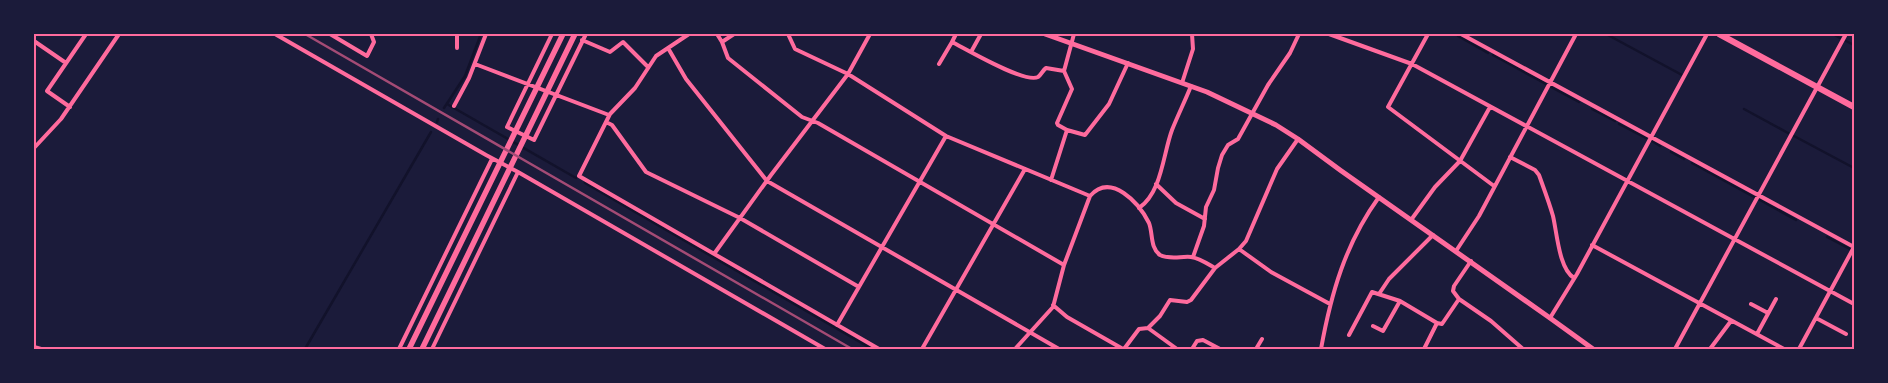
<svg xmlns="http://www.w3.org/2000/svg" width="1888" height="383" font-family="'PT Sans Narrow',sans-serif">
  <style>
    .lines { fill: none; stroke-linecap: round; stroke-linejoin: round }
    .stream { stroke: #12122b; stroke-width: 2.5 }
    .minor { stroke: #ff6b9d; stroke-width: 4 }
    .secondary { stroke: #ff6b9d; stroke-width: 5 }
    .primary { stroke: #ff6b9d; stroke-width: 5.5 }
    .trunk { stroke: #ff6b9d; stroke-width: 6 }
    .rail { stroke: #a44b75; stroke-width: 2.5 }
    .neatline { fill: none; stroke: #ff6b9d; stroke-width: 2 }
  </style>
  <rect width="100%" height="100%" fill="#1b1b3a"/>
  <g class="lines">
    <path class="stream" d="M1606 34 1682 75
      M1833 34 1840 38
      M1458 36 1488 53
      M1846 41 1854 45
      M1493 55 1546 84
      M1551 87 1579 102
      M447 104 576 178
      M444 108 465 76 481 34
      M1592 109 1615 121
      M1744 109 1788 133
      M437 122 438 119
      M1619 124 1646 138
      M1794 136 1854 168
      M1652 141 1660 146
      M1671 152 1684 159
      M1692 163 1754 197
      M585 183 872 349
      M1760 200 1796 220
      M1827 237 1850 249
      M305 349 431 132"/>
    <path class="minor" d="M275 34 486 155 518 172 825 349
      M330 34 367 56 374 42 371 34
      M457 34V48
      M552 34 507 127 534 140 586 34
      M689 34 656 56 635 88 610 114 579 176 879 349
      M717 34 722 42 728 58 802 117 818 123 1064 265
      M788 34 795 49 848 74 946 136 1090 196
      M956 34 952 42C966 49 1025 84 1038 77 1041 75 1043 70 1046 68L1064 71
      M1329 34 1412 64 1854 304
      M1428 34 1388 107 1494 186
      M1461 34 1854 247
      M582 40 610 52 623 42 648 67
      M34 41 66 63
      M722 42 734 34
      M668 48 686 79 767 181 1059 349
      M971 52 981 34
      M475 64 609 115
      M939 64 952 42
      M1182 83 1193 49 1192 34
      M454 106 469 78 486 34
      M70 107 47 91 86 34
      M606 122 612 125 646 172 740 218 859 287
      M1067 130 1085 135 1109 104 1128 63
      M34 148 61 119 119 34
      M1510 157 1535 170 1539 175C1544 189 1549 202 1553 216 1557 233 1559 269 1574 278
      M1051 180 1067 130 1058 125 1057 123 1072 89 1064 71 1074 34
      M1156 184 1176 203 1205 219
      M1139 208C1162 192 1163 154 1172 130 1178 115 1185 101 1191 86
      M1411 220 1435 187 1460 161 1490 107
      M1592 245 1784 349
      M1239 249 1271 272 1330 304
      M1456 251 1479 216 1576 34
      M714 254 771 175 848 74 870 34
      M1193 257 1204 226 1206 207 1214 190 1218 168 1222 155 1228 145 1238 139 1268 85 1290 53 1299 34
      M1471 261 1454 286 1453 291 1459 299 1491 321 1523 349
      M1379 294 1389 279 1433 235
      M1751 304 1768 313
      M1053 305 1067 317 1123 349
      M1550 318 1577 274 1707 34
      M1816 318 1846 334
      M837 325 946 136
      M1373 326 1383 331 1400 301
      M1148 328 1160 316 1170 300 1187 302 1191 300 1215 268 1239 249 1246 241 1277 169 1298 139
      M1757 334 1776 299
      M1349 335 1372 292 1400 301 1437 323 1442 324 1459 299
      M34 347 41 349
      M399 349 492 159
      M432 349 518 172
      M922 349 1025 169
      M1015 349 1053 307 1064 265 1090 196C1111 172 1139 203 1149 223 1153 233 1150 248 1160 255 1170 260 1181 256 1191 257 1199 258 1208 264 1215 268
      M1124 349 1139 329 1148 328 1177 349
      M1192 349 1197 341 1203 340 1220 349
      M1256 349 1262 339
      M1321 349C1331 294 1345 244 1379 197
      M1424 349 1437 323
      M1675 349 1846 34
      M1710 349 1731 321
      M1799 349 1854 247"/>
    <path class="secondary" d="M1045 34 1207 92 1276 125 1298 139 1340 170 1550 318 1593 349"/>
    <path class="primary" d="M409 349 563 34
      M422 349 575 34"/>
    <path class="trunk" d="M1719 34 1854 107"/>
    <path class="rail" d="M305 34 852 349"/>
  </g>
  <rect width="1888" height="383" fill="none" stroke="#1b1b3a" stroke-width="70"/>
  <rect x="35" y="35" width="1818" height="313" class="neatline"/>
</svg>
